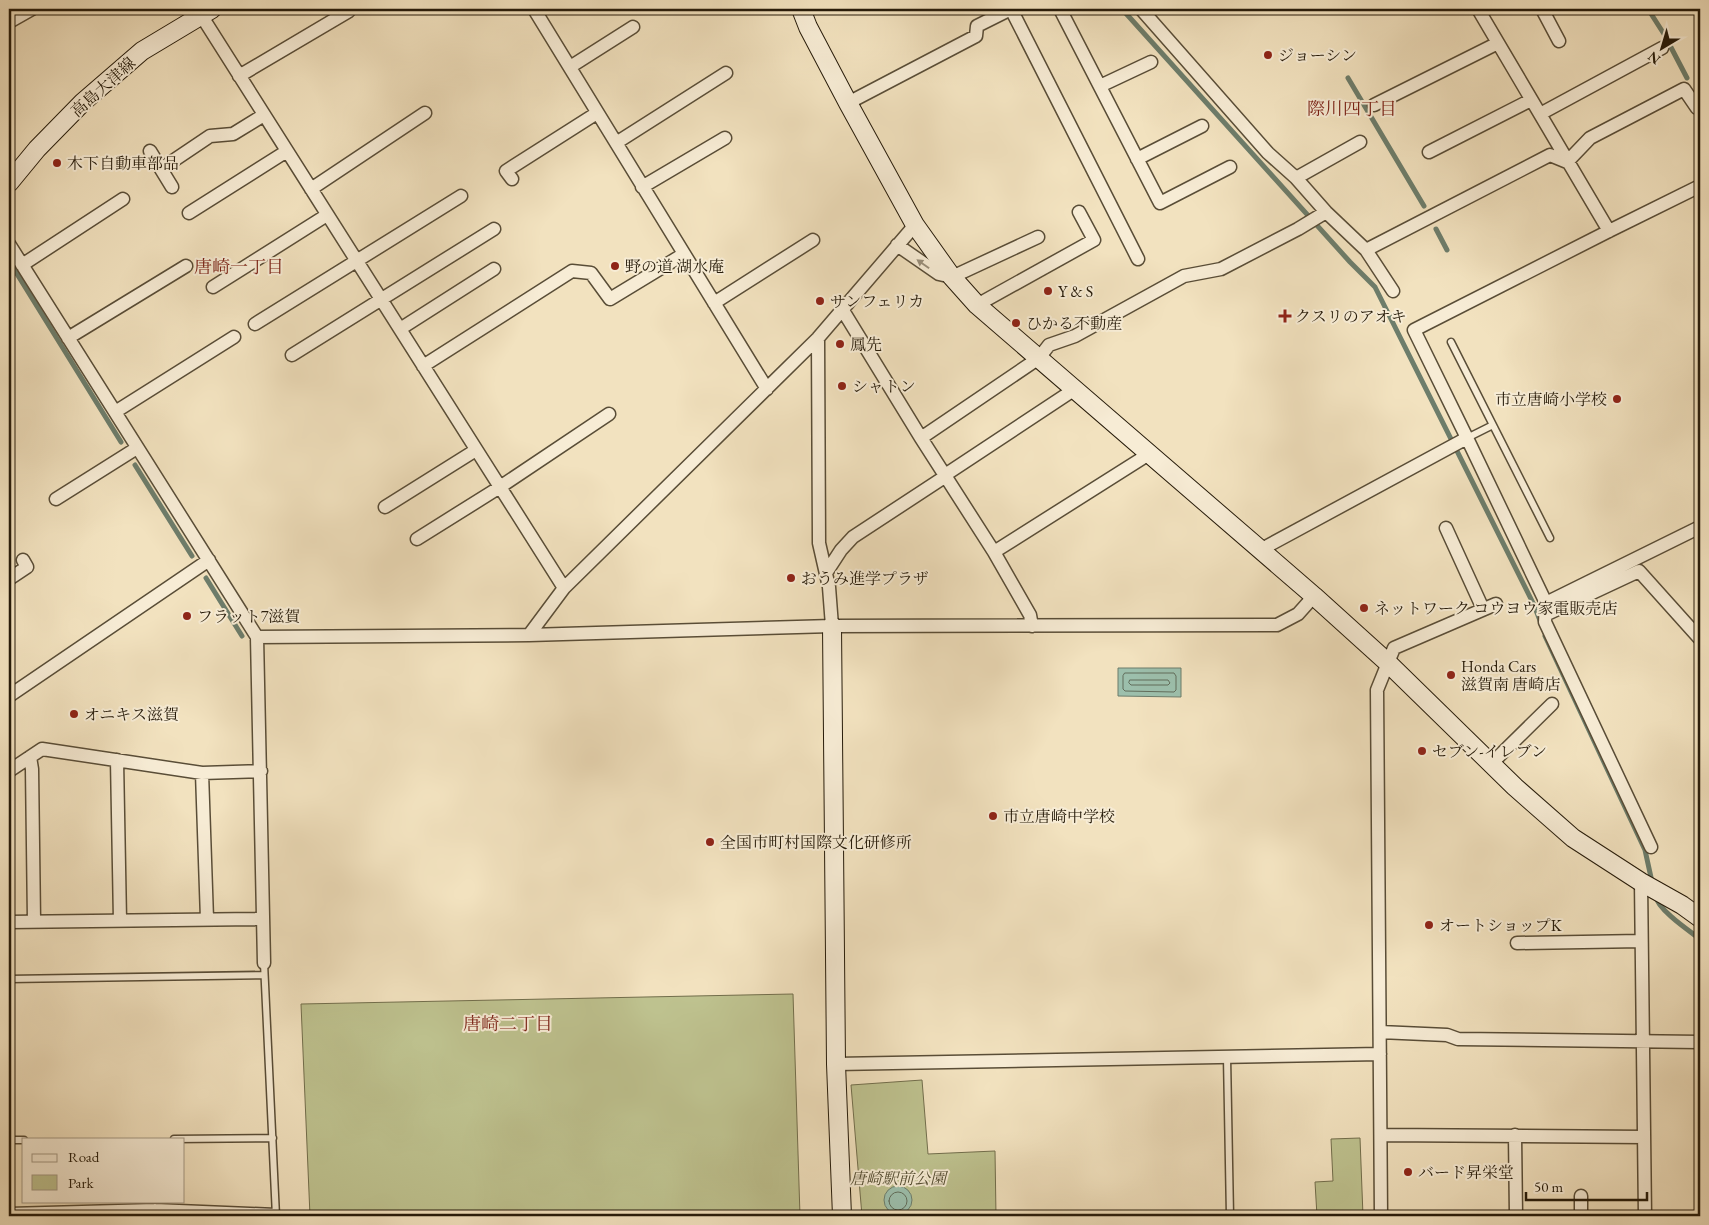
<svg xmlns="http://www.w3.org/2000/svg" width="1709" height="1225" font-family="'EB Garamond','Noto Serif JP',serif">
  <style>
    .green { fill: #bec28f; stroke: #726e4c }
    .water { fill: #9cbfac; stroke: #6d7d6b }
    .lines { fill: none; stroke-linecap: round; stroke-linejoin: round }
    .shore { stroke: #616d5b; stroke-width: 1 }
    .stream { stroke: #6d7d6b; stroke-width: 5 }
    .lane-casing { stroke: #594d37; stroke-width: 9 }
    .street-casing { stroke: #594d37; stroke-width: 15 }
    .secondary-casing { stroke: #261b0a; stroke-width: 20 }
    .lane { stroke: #f7ecd5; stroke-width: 6 }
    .street { stroke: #f7ecd5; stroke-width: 12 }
    .secondary { stroke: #f7ecd5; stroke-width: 18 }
    .oneway { fill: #998e7a }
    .poi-dot { fill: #8f2418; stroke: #f7ecd5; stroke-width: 2 }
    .labels { text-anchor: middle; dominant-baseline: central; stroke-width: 4; stroke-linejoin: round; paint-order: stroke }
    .poi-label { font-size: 16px; fill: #261b0a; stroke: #f7ecd5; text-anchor: start }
    .street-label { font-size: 16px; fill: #261b0a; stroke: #f7ecd5 }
    .park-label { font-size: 16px; font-style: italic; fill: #544d32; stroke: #f7ecd5 }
    .neighbourhood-label { font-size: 18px; fill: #7a1f14; stroke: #f7ecd5 }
  </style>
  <rect width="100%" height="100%" fill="#f2e2bf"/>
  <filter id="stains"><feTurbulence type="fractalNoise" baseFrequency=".004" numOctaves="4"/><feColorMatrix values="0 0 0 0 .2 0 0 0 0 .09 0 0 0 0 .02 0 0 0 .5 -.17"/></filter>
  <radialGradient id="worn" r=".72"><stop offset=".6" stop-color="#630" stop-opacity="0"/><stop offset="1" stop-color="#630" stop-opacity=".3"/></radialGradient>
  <path class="green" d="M793 994 800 1216H310L301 1004Z
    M922 1080 928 1154 995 1151 996 1216H862L851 1085Z
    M1360 1138 1363 1216H1317L1315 1182 1333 1181 1331 1139Z"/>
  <path class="water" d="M1118 668H1181V697L1118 696Z
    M884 1200a14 14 0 1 1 28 0a14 14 0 1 1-28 0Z"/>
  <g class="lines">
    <path class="shore" d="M1125 673H1174L1176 676V690L1174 692 1125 691 1123 689V676Z
      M1130 680H1168L1170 683 1168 685H1131L1129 683Z
      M889 1201a9 9 0 1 1 18 0a9 9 0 1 1-18 0Z"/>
    <path class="stream" d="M1122 9 1350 262 1375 287 1534 605 1541 623
      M1648 9 1664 34 1687 78
      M1348 78 1424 206
      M1436 229 1447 250
      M9 261 121 442
      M135 465 192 556
      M206 578 242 636
      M1545 636 1645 850 1652 882
      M1655 895C1658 910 1688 930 1700 939"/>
    <defs>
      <path id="lane" d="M1451 342 1550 538
        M1467 438 1493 425
        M264 963 276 1216
        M9 979 264 975
        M1227 1057 1230 1216
        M174 1139 273 1138
        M9 1140H24
        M9 1211 155 1207 276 1212
        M154 1216 155 1207"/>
      <path id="street" d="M534 9 767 389
        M1011 9 1138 259
        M1060 9 1160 203 1230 167
        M1141 9 1268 153 1296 178 1326 212 1366 250 1393 291
        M1478 9 1609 231
        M1542 9 1559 41
        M201 15 564 588
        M9 22 32 9
        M570 67 633 27
        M239 76 349 11
        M1100 86 1151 62
        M848 103 976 36 977 26 1011 9
        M1374 105 1498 43
        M1540 114 1662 48
        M616 143 726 73
        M150 151 172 187
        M1429 152 1531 100
        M1137 159 1202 126
        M161 169 210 136 233 134 264 115
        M1296 178 1360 142
        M512 179 506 171 597 113
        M642 187 725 138
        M311 189 425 113
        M189 213 287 151
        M9 244 257 637 264 963
        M897 245 939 274 952 277 1038 237
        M1366 250 1550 155 1567 162 1590 138 1684 89 1697 108
        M22 265 123 199
        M213 287 327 215
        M714 303 813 240
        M977 305 1094 240 1079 212
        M842 309 921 438 994 552 1030 615 1032 626
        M255 324 461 196
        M400 329 494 269
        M68 338 186 266
        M818 338 819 543 829 587 832 626
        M292 355 494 229
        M423 366 572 271 591 273 610 299 684 254
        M115 412 234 337
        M921 438 1039 358 1049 345 1075 336 1184 276 1221 269 1298 229 1326 212
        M945 475 1075 389
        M56 499 137 448
        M385 507 476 450
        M1446 528 1483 609
        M417 539 500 487 609 414
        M1260 550 1467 438
        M994 552 1149 454
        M826 573 841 550 853 537 946 476
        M9 579 27 567 23 560
        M1546 603 1467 438 1414 330 1609 231 1700 186
        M1545 615 1639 571 1700 639
        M529 635 564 588 818 338 915 225
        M257 637 529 635 832 626 1277 625 1298 614 1314 596
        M9 696 209 560
        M30 757 32 769 34 921
        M117 760 120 920
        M1491 764 1552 704
        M9 771 42 749 202 773 261 771
        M202 773 207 919
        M1651 847 1545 622 1546 603 1700 527
        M1641 882 1645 1216
        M9 922 262 919
        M1517 943 1641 941
        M1380 1032 1447 1035 1458 1039 1700 1042
        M836 1064 1380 1054
        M1381 1135 1644 1137
        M1515 1135 1516 1216
        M1381 1216 1377 690 1394 648 1496 604
        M1581 1216V1196"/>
      <path id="secondary" d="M801 9 808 27 848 103 915 225 952 277 977 305 1314 596 1387 662 1515 787 1573 838 1641 882 1682 905 1700 918
        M9 183 37 149 83 102 142 51 212 9
        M832 626 836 1064 842 1216"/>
    </defs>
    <use href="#lane" class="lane-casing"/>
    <use href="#street" class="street-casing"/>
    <use href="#secondary" class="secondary-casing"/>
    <use href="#lane" class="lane"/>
    <use href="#street" class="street"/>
    <use href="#secondary" class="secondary"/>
  </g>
  <defs><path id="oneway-solid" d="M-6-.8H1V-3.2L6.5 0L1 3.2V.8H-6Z" transform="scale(1.25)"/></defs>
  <use class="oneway" href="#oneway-solid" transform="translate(923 264) rotate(-145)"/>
  <g class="poi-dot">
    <circle cx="1268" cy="55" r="5"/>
    <circle cx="57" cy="163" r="5"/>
    <circle cx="615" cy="266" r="5"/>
    <circle cx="1048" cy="291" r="5"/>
    <circle cx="820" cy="301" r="5"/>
    <path d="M1282.5 308.5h5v5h5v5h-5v5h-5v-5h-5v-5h5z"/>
    <circle cx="1016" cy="323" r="5"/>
    <circle cx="840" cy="344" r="5"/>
    <circle cx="842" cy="386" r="5"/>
    <circle cx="1617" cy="399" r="5"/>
    <circle cx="791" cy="578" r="5"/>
    <circle cx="1364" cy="608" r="5"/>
    <circle cx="187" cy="616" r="5"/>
    <circle cx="1451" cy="675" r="5"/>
    <circle cx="74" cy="714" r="5"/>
    <circle cx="1422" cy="751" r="5"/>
    <circle cx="993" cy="816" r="5"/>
    <circle cx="710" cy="842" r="5"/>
    <circle cx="1429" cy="925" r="5"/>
    <circle cx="1408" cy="1172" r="5"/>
  </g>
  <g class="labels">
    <g class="poi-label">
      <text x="1278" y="55">ジョーシン</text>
      <text x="67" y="163">木下自動車部品</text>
      <text x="625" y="266">野の道 湖水庵</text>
      <text x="1058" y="291">Y &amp; S</text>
      <text x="830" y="301">サンフェリカ</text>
      <text x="1295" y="316">クスリのアオキ</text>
      <text x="1026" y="323">ひかる不動産</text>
      <text x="850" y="344">鳳先</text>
      <text x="852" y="386">シャトン</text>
      <text x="1607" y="399" text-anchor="end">市立唐崎小学校</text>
      <text x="801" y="578">おうみ進学プラザ</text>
      <text x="1374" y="608">ネットワーク コウヨウ家電販売店</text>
      <text x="197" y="616">フラット7滋賀</text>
      <text x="1461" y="666">Honda Cars<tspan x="1461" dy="18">滋賀南 唐崎店</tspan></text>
      <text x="84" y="714">オニキス滋賀</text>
      <text x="1432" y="751">セブン-イレブン</text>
      <text x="1003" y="816">市立唐崎中学校</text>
      <text x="720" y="842">全国市町村国際文化研修所</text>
      <text x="1439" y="925">オートショップK</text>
      <text x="1418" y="1172">バード昇栄堂</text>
    </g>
    <g class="street-label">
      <text transform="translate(103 87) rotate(-42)">高島大津線</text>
    </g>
    <g class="park-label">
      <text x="898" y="1178">唐崎駅前公園</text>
    </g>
    <g class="neighbourhood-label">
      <text x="1352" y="108">際川四丁目</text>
      <text x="239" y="266">唐崎一丁目</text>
      <text x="508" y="1023">唐崎二丁目</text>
    </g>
  </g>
  <rect width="1709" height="1225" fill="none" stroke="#f2e2bf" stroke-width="30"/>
  <rect x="10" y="10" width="1689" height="1205" fill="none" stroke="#261b0a" stroke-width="2.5"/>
  <rect x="15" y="15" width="1679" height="1195" fill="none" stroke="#261b0a"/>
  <rect x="22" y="1138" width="162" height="65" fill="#f7ecd5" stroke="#a39884"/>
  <rect x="32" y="1154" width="25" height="8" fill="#f7ecd5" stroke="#a39884"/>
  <text x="68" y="1162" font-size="15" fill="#261b0a">Road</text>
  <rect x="32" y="1175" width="25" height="15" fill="#bec28f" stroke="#a39884"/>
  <text x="68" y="1188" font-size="15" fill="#261b0a">Park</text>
  <g transform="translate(1662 48) rotate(218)" stroke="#f7ecd5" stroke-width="4" paint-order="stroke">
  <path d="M0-4L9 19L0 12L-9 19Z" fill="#261b0a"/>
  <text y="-8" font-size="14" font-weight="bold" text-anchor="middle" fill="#261b0a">N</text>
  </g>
  <path d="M1526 1192v8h121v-8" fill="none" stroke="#261b0a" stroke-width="2.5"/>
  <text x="1534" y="1192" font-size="15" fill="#261b0a" stroke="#f7ecd5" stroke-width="4" paint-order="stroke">50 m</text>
  <rect width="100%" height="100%" filter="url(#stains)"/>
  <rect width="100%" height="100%" fill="url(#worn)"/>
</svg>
